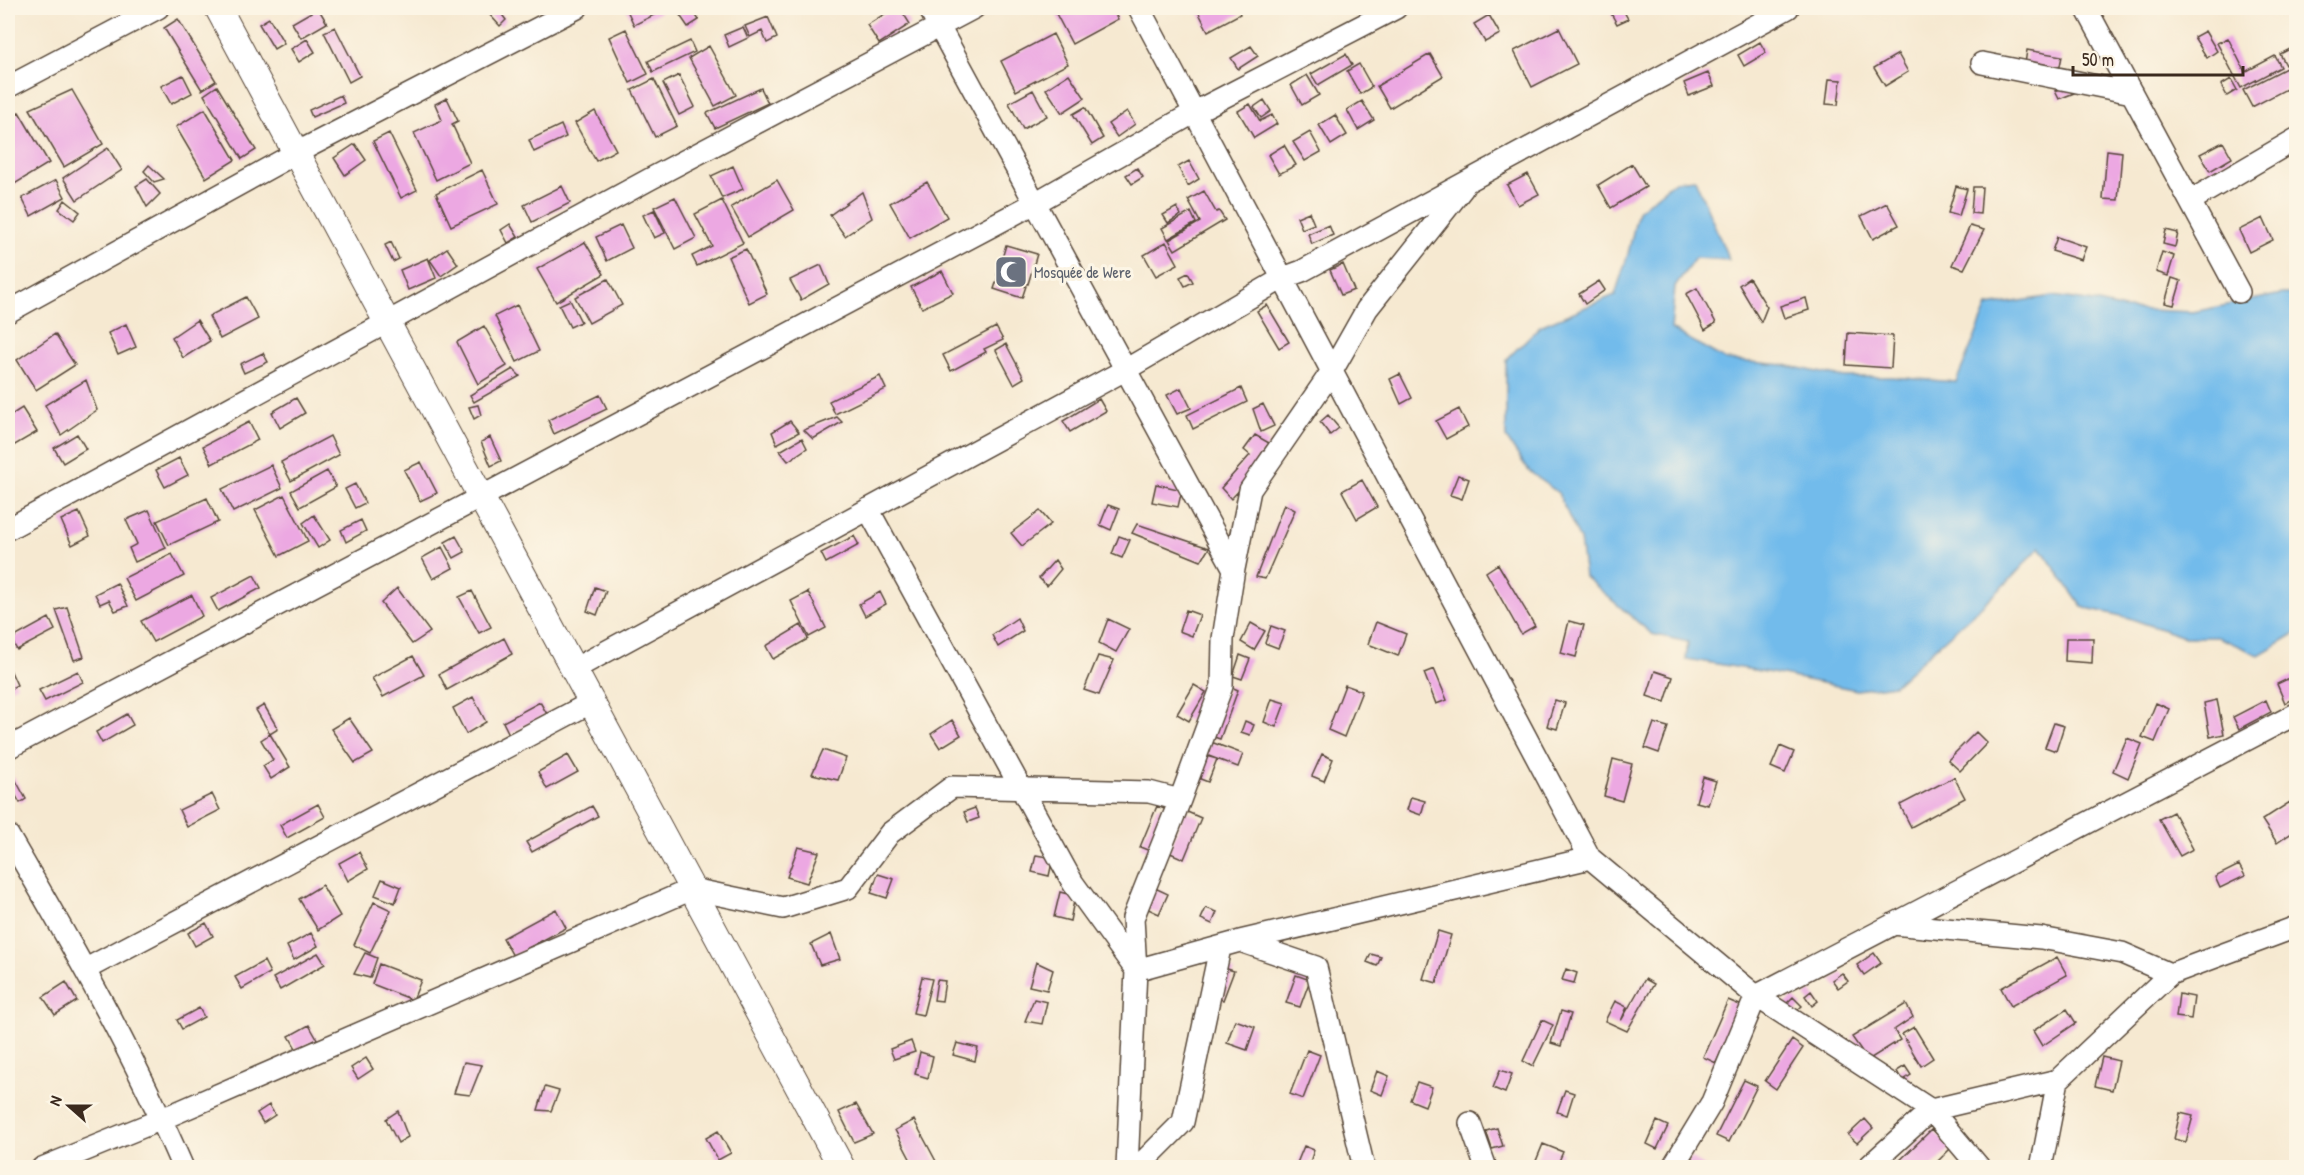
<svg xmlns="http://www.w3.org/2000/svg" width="2304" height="1175" font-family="'Patrick Hand',sans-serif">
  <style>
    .water { fill: #72bbeb; stroke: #567284; stroke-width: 1.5 }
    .building { fill: #eca8e2 }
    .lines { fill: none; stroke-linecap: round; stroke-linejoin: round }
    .minor-casing { stroke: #574739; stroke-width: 24 }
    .tertiary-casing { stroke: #574739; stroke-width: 28 }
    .minor { stroke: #fff; stroke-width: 21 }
    .tertiary { stroke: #fff; stroke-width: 26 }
    .labels { text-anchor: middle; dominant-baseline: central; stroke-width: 6; stroke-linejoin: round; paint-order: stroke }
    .worship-label { font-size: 16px; fill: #5b616d; stroke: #fcf5e5; text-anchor: start }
  </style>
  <rect width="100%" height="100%" fill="#fcf5e5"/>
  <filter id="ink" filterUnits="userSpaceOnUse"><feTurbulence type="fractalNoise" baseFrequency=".0167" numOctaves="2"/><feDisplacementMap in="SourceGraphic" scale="12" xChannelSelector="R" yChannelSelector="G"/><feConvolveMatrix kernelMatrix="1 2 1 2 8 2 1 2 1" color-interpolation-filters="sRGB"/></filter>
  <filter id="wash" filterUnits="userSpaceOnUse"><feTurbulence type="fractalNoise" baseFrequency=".008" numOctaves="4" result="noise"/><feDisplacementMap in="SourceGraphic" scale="24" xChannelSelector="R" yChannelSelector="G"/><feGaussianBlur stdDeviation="1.35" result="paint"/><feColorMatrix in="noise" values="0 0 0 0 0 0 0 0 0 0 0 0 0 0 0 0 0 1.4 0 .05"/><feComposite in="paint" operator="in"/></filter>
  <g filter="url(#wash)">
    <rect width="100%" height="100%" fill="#f6e9d1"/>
    <path class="water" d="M1695 179 1729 260 1695 258 1675 286 1671 329 1726 360 1784 365 1842 377H1891L1956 382 1988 306 2053 296 2094 302 2124 309 2193 312 2282 294H2296V633L2259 655 2218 637H2184L2126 617 2082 607 2040 547 2007 583 1894 685 1857 690 1772 673 1686 659 1688 642 1652 634 1585 577 1580 540 1558 493 1529 471 1506 438V360L1540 326 1615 295 1628 254 1638 211 1675 181Z"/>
    <g id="blocks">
      <path class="building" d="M318 8 327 23 301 38 292 23Z
        M497 8 506 20 500 26 489 14Z
        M626 8H658L660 12 634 25Z
        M675 8H691L699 20 688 27Z
        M894 8H900L910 24 879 44 867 25Z
        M1053 8H1111L1118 19 1072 44Z
        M1199 8H1237L1240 14 1208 31 1197 9Z
        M1608 8H1622L1628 19 1617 24Z
        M1489 15 1500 34 1485 42 1474 24Z
        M768 17 777 38 767 43 762 31 750 37 745 26Z
        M269 18 284 43 274 49 259 24Z
        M178 19 216 81 202 90 164 28Z
        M335 27 360 76 349 82 324 32Z
        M743 27 748 38 729 47 724 35Z
        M1559 28 1577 64 1532 87 1514 51Z
        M626 29 648 74 630 83 609 37Z
        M2205 31 2217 51 2207 58 2194 37Z
        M1053 34 1068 64 1016 91 1001 61Z
        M2228 38 2245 72 2275 56 2281 67 2241 88 2217 43Z
        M307 39 315 52 299 62 291 49Z
        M690 41 695 52 653 72 648 61Z
        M1760 42 1766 53 1744 66 1738 55Z
        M709 46 736 95 715 106 689 58Z
        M1251 46 1258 56 1238 69 1231 58Z
        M2292 48 2296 60 2286 65 2280 54Z
        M2027 50 2062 56 2059 71 2025 64Z
        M1346 54 1352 65 1318 85 1311 74Z
        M1430 54 1443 76 1390 108 1377 86Z
        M1898 54 1908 72 1885 86 1874 68Z
        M1359 64 1372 87 1360 94 1347 71Z
        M2288 67 2296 84 2252 107 2243 90Z
        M1708 73 1714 86 1689 96 1684 83Z
        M1069 74 1085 98 1062 113 1046 89Z
        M183 75 192 93 171 104 161 86Z
        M679 75 695 107 679 115 663 83Z
        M1307 75 1319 95 1302 105 1291 85Z
        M654 79 677 126 655 137 632 90Z
        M1829 79 1841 80 1838 105 1826 104Z
        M2231 79 2237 90 2227 96 2221 85Z
        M2070 85 2074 93 2059 99 2055 91Z
        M217 86 256 150 242 159 204 95Z
        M761 88 768 103 715 128 707 113Z
        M72 90 103 144 64 167 30 109Z
        M1033 90 1047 116 1023 129 1009 103Z
        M341 95 344 103 312 117 309 110Z
        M447 98 458 121 452 124 470 163 436 180 414 133 442 120 435 104Z
        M1264 100 1271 111 1261 118 1254 107Z
        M1362 101 1374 120 1358 130 1347 110Z
        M1250 104 1260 121 1272 115 1277 124 1254 138 1238 111Z
        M1085 107 1103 138 1092 145 1073 114Z
        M205 109 235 160 206 178 176 127Z
        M595 111 616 150 596 161 575 123Z
        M1127 111 1135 124 1117 137 1108 124Z
        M19 112 49 163 8 188V119Z
        M1335 115 1347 135 1331 145 1319 125Z
        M561 125 566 137 534 152 529 140Z
        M1310 132 1321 152 1305 161 1293 142Z
        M389 133 417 190 401 198 373 141Z
        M2223 142 2232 158 2210 171 2200 154Z
        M355 144 366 160 345 175 334 158Z
        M1284 145 1296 165 1279 174 1268 155Z
        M108 148 122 170 77 200 63 178Z
        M2107 150 2122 152 2118 200 2103 199Z
        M1189 161 1199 179 1188 186 1178 167Z
        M1632 164 1646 187 1611 208 1598 185Z
        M149 165 164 179 154 182 144 171Z
        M733 166 743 189 722 198 711 176Z
        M1137 168 1143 177 1132 184 1126 175Z
        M482 170 498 204 451 226 436 193Z
        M1528 174 1539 194 1518 205 1507 185Z
        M147 179 160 194 147 207 136 186Z
        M56 180 65 197 31 216 22 198Z
        M777 180 794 210 748 237 731 207Z
        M927 182 947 217 910 238 890 203Z
        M562 186 570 203 532 222 524 205Z
        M1956 186 1967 189 1959 216 1948 213Z
        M1973 187H1982L1980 214 1971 213Z
        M1204 191 1216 212 1219 211 1225 220 1175 250 1169 240 1200 222 1188 200Z
        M862 192 872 218 845 236 830 215Z
        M675 197 696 238 675 249 654 207Z
        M65 200 80 212 74 220 59 209Z
        M722 200 743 243 697 266 692 256 712 246 695 214Z
        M1887 203 1899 225 1873 239 1861 216Z
        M1177 207 1181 215 1168 223 1163 215Z
        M654 210 665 233 654 238 643 215Z
        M1191 212 1196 223 1168 239 1162 228Z
        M1309 212 1314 224 1302 229 1297 217Z
        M2263 218 2273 240 2249 252 2239 230Z
        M510 224 518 237 508 243 501 230Z
        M621 225 632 248 607 261 596 237Z
        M1329 225 1333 235 1312 244 1308 234Z
        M1970 226 1984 230 1964 269 1952 265Z
        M2166 230 2178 233 2175 247 2163 244Z
        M2057 237 2086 247 2081 260 2052 251Z
        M391 242 399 259 393 262 385 245Z
        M585 242 604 274 556 302 537 269Z
        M1166 242 1178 264 1156 276 1144 255Z
        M1006 245 1037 254 1028 284 997 275Z
        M447 248 458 264 441 276 430 260Z
        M746 249 767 294 749 303 728 257Z
        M2162 252 2174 256 2168 276 2156 272Z
        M428 258 436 278 408 290 400 270Z
        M1343 264 1354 290 1341 295 1330 270Z
        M821 265 829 284 801 300 790 280Z
        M942 271 953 293 922 308 911 287Z
        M1188 273 1193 282 1185 286 1180 277Z
        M998 277 1026 286 1022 298 994 289Z
        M1749 278 1767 307 1761 322 1739 285Z
        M2172 278 2181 281 2174 305 2165 303Z
        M608 279 622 305 589 323 575 297Z
        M1599 281 1605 290 1585 304 1579 294Z
        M1697 288 1716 323 1705 330 1686 294Z
        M246 297 258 319 220 339 209 316Z
        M1806 298 1809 310 1784 318 1780 306Z
        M570 300 581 322 570 327 559 305Z
        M517 305 539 351 517 362 495 316Z
        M1267 305 1289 342 1279 348 1257 311Z
        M197 320 210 341 183 358 172 337Z
        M126 324 136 347 118 355 108 333Z
        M484 326 507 366 478 384 457 342Z
        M996 327 1003 340 984 349 986 352 951 371 943 355Z
        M1848 333 1893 336 1891 368 1846 365Z
        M55 334 75 365 36 390 17 360Z
        M1006 344 1024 378 1014 384 996 350Z
        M263 353 268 362 244 373 240 364Z
        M513 369 520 376 474 402 470 395Z
        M1400 374 1412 398 1401 404 1390 379Z
        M880 376 886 389 835 414 829 401Z
        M86 380 97 410 61 435 45 405Z
        M1181 388 1191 408 1177 414 1167 395Z
        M1241 388 1247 402 1193 429 1187 415Z
        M600 395 607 409 554 434 548 420Z
        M296 398 305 413 280 428 272 412Z
        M1099 399 1106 411 1070 432 1063 421Z
        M1263 404 1274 426 1261 432 1253 409Z
        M478 405 481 415 474 419 469 407Z
        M22 408 37 432 8 449V417Z
        M1459 409 1468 427 1446 439 1436 421Z
        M1328 415 1339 428 1330 435 1320 422Z
        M837 417 842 422 813 439 804 430Z
        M790 421 799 432 777 444 772 432Z
        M249 422 258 440 212 464 203 446Z
        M77 434 86 449 63 463 54 448Z
        M1255 435 1269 443 1256 462 1261 467 1231 499 1221 488 1250 455 1244 450Z
        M330 436 339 455 291 481 281 462Z
        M490 437 501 461 491 466 481 442Z
        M802 438 807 448 788 461 780 451Z
        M179 458 188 475 165 487 156 470Z
        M421 462 437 493 420 501 404 470Z
        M271 465 282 488 233 512 222 489Z
        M327 471 336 487 300 507 291 491Z
        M1458 475 1469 479 1462 499 1450 495Z
        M1362 480 1377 507 1357 519 1342 491Z
        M355 484 365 503 355 508 345 489Z
        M1156 484 1182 490 1178 507 1152 502Z
        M284 495 308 541 279 556 255 510Z
        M207 498 218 522 169 545 157 521Z
        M1284 504 1295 510 1265 579 1256 577Z
        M1108 505 1119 509 1111 530 1100 525Z
        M149 510 166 548 135 562 129 548 137 544 126 520Z
        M1040 511 1051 524 1022 546 1011 533Z
        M79 512 90 536 72 545 61 520Z
        M314 515 330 540 318 548 303 523Z
        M361 520 366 531 346 542 341 530Z
        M1137 524 1209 548 1201 561 1132 533Z
        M456 536 465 552 454 558 445 542Z
        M854 536 859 545 826 563 821 553Z
        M1119 536 1130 540 1122 558 1112 554Z
        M442 547 453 568 433 579 422 558Z
        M172 554 184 576 136 601 124 578Z
        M1055 560 1061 569 1047 586 1039 578Z
        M1498 564 1535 626 1521 634 1486 572Z
        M254 575 261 588 218 611 211 598Z
        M117 583 128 606 115 611 109 600 100 604 95 594Z
        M595 587 606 591 597 615 587 611Z
        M397 588 430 632 412 644 381 603Z
        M472 591 491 627 479 633 459 597Z
        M808 592 826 628 809 637 791 601Z
        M880 592 886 604 865 616 859 604Z
        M192 595 202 616 153 642 141 621Z
        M67 607 84 657 74 660 56 610Z
        M1186 610 1200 615 1192 636 1179 631Z
        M49 618 55 630 17 650 11 639Z
        M1017 618 1023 631 998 647 992 635Z
        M1108 619 1129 629 1116 652 1099 643Z
        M1569 621 1584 625 1576 657 1561 653Z
        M1376 622 1406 634 1398 656 1368 644Z
        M1251 623 1265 631 1254 650 1241 642Z
        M801 625 808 639 773 659 766 646Z
        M1271 626 1285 631 1278 648 1265 643Z
        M504 638 512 654 447 690 439 674Z
        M2066 638H2093L2092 663 2065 661Z
        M1240 655 1250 659 1242 679 1233 676Z
        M413 656 424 675 383 697 372 678Z
        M1098 656 1114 660 1099 695 1084 690Z
        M8 665 17 685 8 690Z
        M1434 669 1447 700 1436 704 1424 673Z
        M78 671 83 682 45 701 39 690Z
        M1655 671 1673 677 1665 702 1647 696Z
        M2296 675V697L2285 703 2277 684Z
        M1194 685 1206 692 1189 721 1177 714Z
        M1345 685 1362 691 1344 737 1328 730Z
        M1229 686 1238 690 1220 739 1211 736Z
        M473 697 486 722 466 734 453 708Z
        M1272 699 1285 703 1276 727 1264 722Z
        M1555 700 1565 703 1557 729 1547 726Z
        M2217 700 2224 734 2210 737 2204 703Z
        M2266 700 2271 712 2239 729 2233 717Z
        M540 702 547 714 509 734 503 722Z
        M2156 703 2169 709 2155 742 2142 737Z
        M264 705 278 729 270 734 256 710Z
        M127 714 133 725 102 743 96 732Z
        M349 718 373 753 355 763 331 729Z
        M952 720 961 735 940 748 931 734Z
        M1245 721 1254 725 1250 735 1241 732Z
        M1654 723 1668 727 1659 753 1645 748Z
        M2054 723 2064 726 2056 751 2045 747Z
        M1976 732 1987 743 1960 771 1948 760Z
        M270 734 290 767 271 779 263 766 273 760 261 740Z
        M2127 738 2142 744 2128 778 2113 771Z
        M1211 742 1243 754 1238 767 1206 755Z
        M1780 746 1794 752 1785 773 1771 767Z
        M823 750 846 758 838 780 812 774Z
        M1322 754 1333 759 1324 781 1312 776Z
        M568 755 578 772 547 789 538 772Z
        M1206 756 1217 759 1208 782 1198 778Z
        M1613 759 1632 764 1622 801 1604 796Z
        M14 777 26 799 20 803 8 782Z
        M1703 777 1716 781 1708 805 1696 802Z
        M1954 777 1965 798 1911 827 1900 805Z
        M212 794 220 810 187 827 179 810Z
        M1411 797 1425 801 1421 815 1407 810Z
        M2290 802 2296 811V830L2277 843 2262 820Z
        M318 804 325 817 287 838 280 825Z
        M592 806 598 816 532 852 526 842Z
        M1157 806 1167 810 1150 851 1140 847Z
        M975 808 979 818 968 822 964 812Z
        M1185 811 1201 818 1184 859 1168 852Z
        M2173 812 2193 849 2180 856 2159 819Z
        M798 847 819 852 807 883 787 877Z
        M359 852 368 869 348 881 339 863Z
        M1036 855 1053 858 1049 876 1032 872Z
        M2239 865 2245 876 2220 888 2215 877Z
        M878 874 894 879 887 898 871 893Z
        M382 879 401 887 395 903 375 895Z
        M322 885 340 916 318 930 299 899Z
        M1155 888 1168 894 1159 914 1146 908Z
        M1060 892 1075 896 1070 921 1054 917Z
        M374 902 391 910 370 953 354 945Z
        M1206 908 1217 912 1212 924 1201 919Z
        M556 909 566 928 513 956 503 938Z
        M206 923 213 936 195 946 188 933Z
        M1438 931 1451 935 1437 983 1423 979Z
        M311 933 318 946 294 960 287 946Z
        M831 934 840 959 820 965 811 944Z
        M318 953 325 964 280 990 273 978Z
        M365 953 377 958 370 978 354 974Z
        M1874 953 1881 963 1864 975 1857 965Z
        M1371 954 1381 957 1377 966 1367 962Z
        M2057 957 2067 975 2011 1006 2001 988Z
        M264 961 270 973 242 989 235 977Z
        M1036 962 1053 970 1047 990 1029 986Z
        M379 964 421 980 413 1000 372 984Z
        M1224 968 1234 971 1223 1000 1213 997Z
        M1566 969 1577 973 1574 983 1562 980Z
        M1842 973 1848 981 1838 988 1832 980Z
        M1296 975 1310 980 1300 1007 1286 1003Z
        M922 977 932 979 923 1015 913 1013Z
        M1645 979 1654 984 1627 1031 1605 1021 1615 1001 1627 1007 1621 1021Z
        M937 980 945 981 942 1001 934 1000Z
        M66 982 77 1001 55 1015 43 997Z
        M1811 991 1818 1001 1812 1006 1805 996Z
        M2179 994 2194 997 2191 1019 2176 1017Z
        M1793 997 1802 1006 1792 1015 1784 1006Z
        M1034 999 1047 1002 1042 1024 1025 1021Z
        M1728 1000 1742 1006 1716 1063 1703 1057Z
        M1906 1004 1913 1017 1894 1030 1900 1040 1868 1060 1852 1037Z
        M199 1008 204 1017 182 1029 177 1020Z
        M2067 1009 2076 1023 2042 1046 2033 1031Z
        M1561 1011 1571 1014 1561 1046 1551 1043Z
        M1235 1020 1255 1027 1247 1050 1227 1043Z
        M1542 1020 1553 1025 1533 1066 1523 1061Z
        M309 1025 317 1039 297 1050 289 1036Z
        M1914 1027 1933 1058 1921 1066 1902 1034Z
        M1792 1040 1803 1048 1776 1089 1765 1081Z
        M911 1041 915 1052 894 1059 890 1049Z
        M957 1043 978 1048 975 1061 953 1055Z
        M1307 1050 1320 1055 1303 1099 1290 1094Z
        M920 1052 933 1056 928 1078 915 1074Z
        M2102 1057 2119 1061 2112 1090 2095 1086Z
        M366 1058 373 1069 358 1079 351 1068Z
        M464 1062 482 1065 470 1095 454 1093Z
        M1905 1066 1911 1075 1902 1081 1897 1071Z
        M1500 1070 1512 1074 1505 1093 1493 1088Z
        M1377 1071 1389 1076 1382 1095 1370 1090Z
        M1744 1080 1757 1086 1729 1142 1716 1136Z
        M1417 1082 1432 1087 1425 1106 1410 1100Z
        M545 1087 559 1091 551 1111 538 1110Z
        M1565 1090 1574 1093 1567 1115 1557 1112Z
        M856 1104 873 1134 854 1142 839 1112Z
        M269 1105 275 1115 263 1123 257 1113Z
        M398 1111 408 1137 398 1143 386 1119Z
        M2180 1113 2193 1116 2186 1142 2174 1139Z
        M1865 1119 1873 1128 1857 1143 1848 1135Z
        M914 1120 938 1165 934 1168H915L895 1130Z
        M1657 1121 1668 1126 1657 1149 1647 1144Z
        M1497 1128 1503 1146 1492 1149 1486 1131Z
        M1932 1129 1951 1148 1931 1168H1892Z
        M718 1131 731 1153 718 1160 706 1138Z
        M1543 1144 1563 1152 1556 1168H1550L1536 1161Z
        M1304 1146 1314 1150 1308 1168H1295Z
        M1690 1157 1707 1168H1685Z"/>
    </g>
  </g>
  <g filter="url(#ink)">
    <use href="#blocks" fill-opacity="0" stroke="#574739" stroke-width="1.5"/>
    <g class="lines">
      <defs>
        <path id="minor" d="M929 8 1234 569
          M1139 8 1590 858 1756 996 1931 1110 1980 1168
          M2086 8 2239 292
          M1982 63 2132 93
          M8 87 158 8
          M1463 188 1367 309 1332 371 1250 490 1234 569 1223 639 1222 686 1180 800 1133 918 1136 970 1240 941 1590 858
          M2190 201 2296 139
          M8 312 296 153 577 8
          M868 509 1073 883 1136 970 1127 1168
          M8 529 650 179 974 8
          M574 669 1125 370 1283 278 1302 271 1788 8
          M8 748 1035 203 1195 112 1396 8
          M8 835C71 943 133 1052 183 1168
          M1893 924 2041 938 2122 953 2170 974
          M1240 941 1316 967 1364 1168
          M86 969 592 702
          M1470 1123 1486 1168
          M42 1168 162 1119 692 889 783 908 848 888 890 833 952 787 1149 792 1180 800
          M1137 1168 1183 1122 1220 948
          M1672 1168 1712 1102 1756 996 2296 714
          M1867 1168 1931 1110 2058 1080 2170 974 2296 927
          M2041 1168 2058 1080"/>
        <path id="tertiary" d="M218 8 842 1168"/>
      </defs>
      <use href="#minor" class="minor-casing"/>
      <use href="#tertiary" class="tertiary-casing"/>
      <use href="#minor" class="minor"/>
      <use href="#tertiary" class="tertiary"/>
    </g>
  </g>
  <defs>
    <symbol id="mosque-square" viewBox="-11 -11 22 22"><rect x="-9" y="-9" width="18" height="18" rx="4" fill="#6b7280" stroke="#fcf5e5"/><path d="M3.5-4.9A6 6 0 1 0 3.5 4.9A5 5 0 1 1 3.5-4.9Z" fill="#fff"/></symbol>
  </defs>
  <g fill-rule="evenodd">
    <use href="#mosque-square" x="992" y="253" width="38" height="38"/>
  </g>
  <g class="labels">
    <g class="worship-label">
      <text x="1034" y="272">Mosquée de Were</text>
    </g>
  </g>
  <rect width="2304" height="1175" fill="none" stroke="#fcf5e5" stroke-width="30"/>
  <g transform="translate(69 1106) rotate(291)" stroke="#fcf5e5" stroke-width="4.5" paint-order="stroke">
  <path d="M0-4.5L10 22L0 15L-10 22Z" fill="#3b2a1e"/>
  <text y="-9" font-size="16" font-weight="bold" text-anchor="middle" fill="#3b2a1e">N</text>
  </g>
  <path d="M2073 66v9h170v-9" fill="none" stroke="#3b2a1e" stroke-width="3"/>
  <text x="2082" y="66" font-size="18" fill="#3b2a1e" stroke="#fcf5e5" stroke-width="4.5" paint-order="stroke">50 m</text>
</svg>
